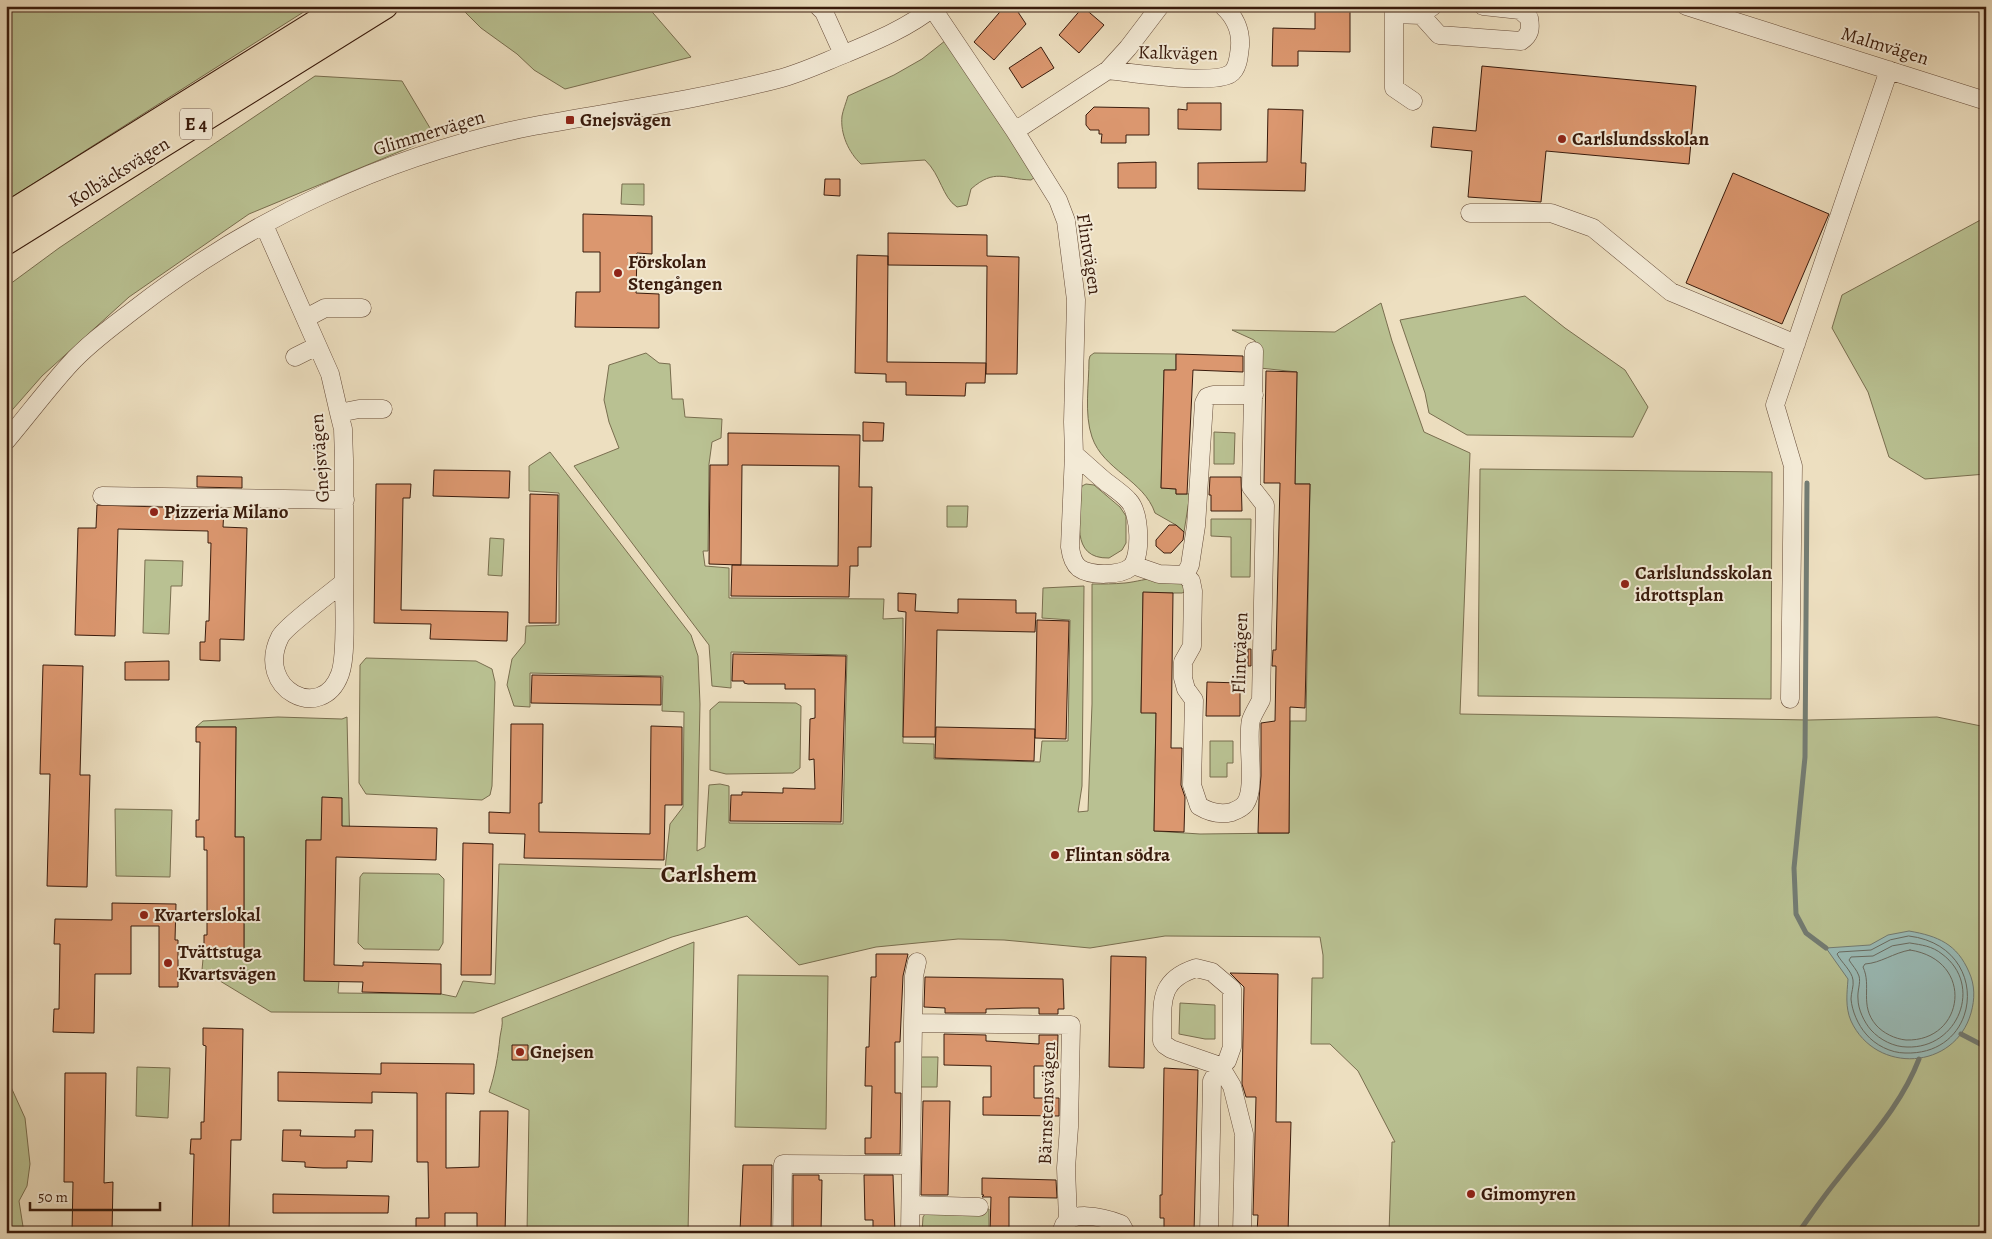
<svg xmlns="http://www.w3.org/2000/svg" width="1992" height="1239" font-family="Alegreya,serif">
  <style>
    .green { fill: #b9c192; stroke: #796e4f }
    .water { fill: #9abcb8; stroke: #737c73 }
    .lines { fill: none; stroke-linecap: round; stroke-linejoin: round }
    .shore { stroke: #6a6c62; stroke-width: 1 }
    .stream { stroke: #737c73; stroke-width: 5 }
    .building { fill: #db976f; stroke: #391b0c; fill-rule: evenodd }
    .minor-casing { stroke: #664c39; stroke-width: 19 }
    .highway-casing { stroke: #391b0c; stroke-width: 27 }
    .minor { stroke: #f3ead6; stroke-width: 18 }
    .highway { stroke: #eddfc0; stroke-width: 25 }
    .poi-dot { fill: #8f2418; stroke: #f3ead6; stroke-width: 2 }
    .labels { text-anchor: middle; dominant-baseline: central; stroke-width: 4; stroke-linejoin: round; paint-order: stroke }
    .shield { fill: #f3ead6; stroke: #715949; stroke-width: 1 }
    .shield-label { font-size: 18px; font-weight: bold; fill: #391b0c }
    .street-label { font-size: 19px; fill: #391b0c; stroke: #f3ead6 }
    .poi-label { font-size: 19px; font-weight: bold; fill: #391b0c; stroke: #f3ead6; text-anchor: start }
    .district-label { font-size: 24px; font-weight: bold; fill: #391b0c; stroke: #f3ead6 }
  </style>
  <rect width="100%" height="100%" fill="#eddfc0"/>
  <filter id="stains"><feTurbulence type="fractalNoise" baseFrequency=".004" numOctaves="4"/><feColorMatrix values="0 0 0 0 .2 0 0 0 0 .09 0 0 0 0 .02 0 0 0 .5 -.17"/></filter>
  <radialGradient id="worn" r=".72"><stop offset=".6" stop-color="#630" stop-opacity="0"/><stop offset="1" stop-color="#630" stop-opacity=".3"/></radialGradient>
  <path class="green" d="M6 6H313L6 201Z
    M459 6H647L691 57 565 89 534 70 517 54 481 28Z
    M950 37 1041 173 1031 180C1004 179 995 168 971 189L967 205 957 207C942 197 941 175 925 160L861 164C849 153 840 134 842 116 843 110 846 103 848 96L894 75 922 59Z
    M315 76 402 81 430 128 418 144 249 214 129 297 42 376 6 417V287L59 248Z
    M622 184H644V205L621 204Z
    M1986 217V474L1925 479 1889 457 1868 392 1832 328 1842 295Z
    M1525 296 1565 328 1625 370 1648 407 1633 437 1467 435 1429 413 1425 393 1400 320Z
    M1381 303 1392 341 1424 432 1470 453 1460 714 1809 720 1937 717 1986 727V1233H1389L1392 1142H1395L1358 1071 1330 1044H1311L1312 978H1323V955L1320 937 1165 936 1090 948 1004 940 958 939 876 947 799 965 747 916 672 937 474 1013 271 1012 202 970 204 948H244V837H235L236 727H196L203 721 278 717 342 719 347 717 350 854 341 840H306L304 980 339 981 338 993 441 994 456 997 463 981 495 984 499 864 665 869 670 824 683 807 684 712 662 711 663 676 530 673V707L514 706 507 685 512 659 525 643 526 626 559 625V493L529 491V466L550 452 691 635 698 656 700 704 697 851 705 847 709 785 720 784 729 786V823L843 824 847 655 731 652V688L712 686 709 645 574 466 619 448 609 422 604 400 609 365 646 353 659 363 670 364 672 399H683L685 417 722 419 721 438 712 442 709 464 708 551H703L705 566 729 568V598L884 599 883 619 903 618V743L934 744V759L1040 762 1042 741H1068L1070 620 1042 618 1043 588 1084 586 1082 786 1078 812 1088 811 1092 704V584C1103 584 1114 584 1125 583 1146 581 1173 568 1187 591L1182 593H1143L1141 712 1156 713 1154 831 1200 834 1289 833 1290 721H1306L1310 484H1295L1297 372 1260 368 1259 346 1254 340 1232 330 1335 332Z
    M1094 353 1176 354V370H1164L1161 488 1176 489V494H1190L1184 532 1176 525 1155 513C1144 480 1103 470 1092 437 1084 414 1089 384 1089 360L1090 356Z
    M1214 432 1235 433 1234 464H1214Z
    M1480 469 1772 472 1771 699 1478 696Z
    M1086 484 1094 485 1120 507 1126 516V543L1122 550 1109 558C1069 559 1081 517 1081 490L1082 486Z
    M947 506H968L967 527H947Z
    M1211 519H1251L1250 577H1231V537L1211 536Z
    M490 538 504 539 502 576 488 575Z
    M145 560 183 561 182 586H171L169 634 143 633Z
    M366 658 476 661 492 669 495 682 492 786 490 795 482 800 366 794 359 783 360 665Z
    M719 702 796 703 801 706 800 768 793 773 726 774 710 770V710Z
    M1210 741H1233V763H1227V777H1210Z
    M115 809 172 810 170 877 116 876Z
    M363 873 439 874 444 879 443 943 439 950 364 949 358 943 360 877Z
    M694 942 688 1233H527L529 1110 489 1092C495 1074 498 1057 500 1037 501 1030 503 1025 502 1018Z
    M738 975 828 976 826 1129 735 1127Z
    M1180 1003 1215 1005V1039H1205L1179 1034Z
    M918 1057H938L937 1087H918Z
    M137 1067 170 1068 168 1118 136 1116Z
    M6 1076 25 1118 30 1164 27 1186 19 1201 24 1233H6Z
    M965 1209H989V1233H922L923 1217 925 1214Z"/>
  <path class="water" d="M1909 931C1938 936 1957 944 1969 972 1975 985 1975 999 1971 1013 1955 1070 1876 1075 1851 1021 1845 1007 1847 993 1848 979L1826 948 1870 945 1888 935Z"/>
  <g class="lines">
    <path class="shore" d="M1909 936C1992 946 1983 1056 1905 1053 1891 1053 1875 1045 1866 1034 1858 1025 1852 1011 1851 999 1851 993 1854 986 1853 980 1852 971 1841 962 1837 954L1839 952 1871 950 1890 940Z
      M1910 943C1922 945 1932 946 1942 954 1984 985 1958 1049 1907 1047 1894 1047 1880 1040 1871 1030 1864 1022 1858 1009 1858 999 1857 991 1861 983 1859 976 1857 970 1852 965 1849 960L1851 957 1873 956 1892 946Z
      M1910 950C1976 960 1965 1042 1906 1040 1895 1039 1883 1033 1876 1025 1859 1005 1872 986 1863 967L1865 964C1881 963 1893 953 1910 950Z"/>
    <path class="stream" d="M1807 483 1805 757 1794 868 1796 914 1806 933 1826 948
      M1961 1034 1986 1047
      M1798 1233C1811 1215 1823 1197 1837 1180 1867 1141 1901 1106 1919 1059"/>
  </g>
  <path class="building" d="M1005 6H1014L1026 24 994 60 974 42Z
    M1315 6H1350V52L1298 51V66H1272L1273 28 1315 29Z
    M1083 7 1104 25 1079 53 1059 35Z
    M1041 47 1054 68 1022 88 1009 68Z
    M1482 66 1696 86 1689 164 1546 151 1541 202 1468 197 1472 151 1431 147 1433 127 1476 131Z
    M1187 103H1221V130L1178 129V109L1187 110Z
    M1094 107 1149 108V135H1126V143H1101L1102 134H1099V130H1090L1086 125V115Z
    M1268 109 1303 110 1301 163H1306L1305 191 1198 189V163L1267 162Z
    M1156 162V188H1118V163Z
    M1733 173 1829 214 1782 324 1686 283Z
    M825 179H840V196L824 195Z
    M583 214 652 216V254L637 253 636 293 659 294V328L575 327 576 292H600V252H583Z
    M888 233 987 235V256L1019 257 1017 374H986L987 266 888 265Z
    M857 255 888 256 887 362 986 363 985 383H966L965 396 906 395V382H886V374L855 373Z
    M1176 354 1243 356V372L1193 370 1187 494H1176V489L1161 488 1164 370H1176Z
    M1266 371 1297 372 1295 484H1310L1305 708 1290 707 1289 833H1258L1259 799 1261 776V723L1275 721 1276 666H1272L1273 650H1276L1280 483H1264Z
    M863 422 884 423 883 441H863Z
    M728 433 860 435 859 487H872L871 547H858V566H850L849 597 731 596 732 565H741L709 564 710 465H728ZM742 465 839 466 838 566 741 565Z
    M434 470 510 471 509 498 433 496Z
    M197 476 242 477V488L197 487Z
    M1210 477H1241L1242 511H1211V495H1209Z
    M376 484H411L410 498H403L401 610 508 612 507 641 430 639 431 624 374 623Z
    M530 494 558 495 556 623H529Z
    M97 505 224 509 223 527 247 528 244 640 220 639V661L200 660V642H205L206 621H209L211 543H208V531L118 529 115 636 75 635 78 528H96Z
    M1169 525H1176L1184 532 1183 540 1171 553H1164L1156 546V540Z
    M1143 592 1173 593 1171 748H1182L1181 785 1185 797 1184 832 1154 831 1156 713H1141Z
    M898 593 916 594 915 611 958 613V599L1016 600V613H1036L1035 632 937 630 935 737H903L906 612 898 611Z
    M1037 620 1069 621 1066 739 1035 738Z
    M1248 649H1251V666H1248Z
    M733 654 846 656 841 822 730 821 731 795H742V792L783 793V788L815 789 814 759 809 760 810 719 815 718V689H785V684H748L744 683V681H732Z
    M169 661V680H125V662Z
    M43 665 83 666 80 775H90L87 887 47 886 50 774H40Z
    M532 675 661 677V705L531 703Z
    M1207 682 1240 683V716H1206Z
    M511 724H543L542 803H539V832L650 834 651 726 682 727V805H665L664 860 524 858 525 834 489 833V812L510 813Z
    M196 727H236L235 837H244V949L204 948V935H207V850H204V837H196V820H199L200 742H196Z
    M936 727 1035 729 1034 761 935 758Z
    M322 797 342 798V826L437 828 436 860 336 857 334 965 363 966V962L441 964V994L362 992 363 982 304 981 306 840H321Z
    M463 843 493 844 491 975H461Z
    M112 903 176 904 175 940H178V987H159V926H131V974H95L94 1033 53 1032 54 1009H59L60 944H54L55 919 112 920Z
    M876 954H908L903 976 900 1042H895V1093H901L900 1154H865V1138H871L872 1086H865L866 1047H869L871 977H876Z
    M1111 956 1146 957 1144 1068 1109 1067Z
    M1230 973 1278 974 1276 1122H1291L1288 1233H1257L1258 1215H1253L1256 1097H1246L1242 1084 1244 987Z
    M925 977 1063 979 1064 1009H1058V1014H1039V1008H1022L986 1009V1013H945V1008L924 1007Z
    M203 1028 243 1029 241 1140H231L229 1233H192L194 1154H190L191 1139H201V1122H204L206 1046 203 1045Z
    M944 1034 986 1035V1041L1039 1044V1035H1058L1057 1066H1034V1098H1059V1116L983 1115V1097H991V1066L944 1065Z
    M512 1045H528V1060H512Z
    M381 1063 474 1064V1094L446 1093V1168L479 1167 480 1111H508L505 1233H477V1213H445V1233H416V1218H429L428 1162H417V1093L372 1092V1103L278 1101V1072L381 1074Z
    M1164 1068 1198 1070 1194 1233H1164V1218H1160V1195H1162Z
    M65 1073H106L104 1183 113 1182 112 1233H72L73 1182H64Z
    M923 1101H950L948 1195H921Z
    M283 1130H301L300 1136 355 1137V1130H373L372 1162 347 1161V1168H323L305 1167V1162L282 1161Z
    M743 1165H772L771 1232 740 1231Z
    M793 1175H819V1180H822L821 1233 793 1231Z
    M864 1175H893L895 1233H873V1220H865Z
    M982 1178 1056 1180 1057 1198 1009 1197V1233H990L991 1197H982L984 1195H982Z
    M273 1194 389 1196 388 1213H273Z"/>
  <g class="lines">
    <defs>
      <path id="minor" d="M818 6 824 12 843 54
        M1394 6V88L1413 101
        M1686 6 1986 101
        M933 9 1015 131 1058 200 1066 221 1076 300 1073 422 1074 454C1085 463 1095 473 1106 482 1114 488 1123 494 1129 501 1140 513 1142 556 1131 567 1120 576 1090 576 1079 568 1073 563 1071 555 1070 547L1074 454
        M1394 14 1421 15 1433 6
        M1421 15 1439 35 1521 41C1530 35 1531 29 1529 18L1520 10 1483 6
        M1108 70C1132 73 1212 85 1230 74 1238 69 1239 56 1240 46 1241 30 1235 17 1223 6
        M1015 131 1108 70 1128 48 1160 6
        M1470 213H1551L1593 228 1671 292 1796 344
        M264 225 330 374 339 413 343 429 344 459V582C332 592 285 627 280 637 254 689 322 724 340 674 347 655 344 605 344 582
        M306 318 325 308H362
        M295 357 317 346
        M339 413 359 409H383
        M6 441C28 415 48 388 70 364 89 343 113 326 135 309 251 219 389 154 534 126 615 111 698 100 778 79 802 73 824 62 847 53 878 40 909 27 935 6
        M102 496 345 500
        M1133 565 1159 574 1185 575 1191 581 1193 591 1192 646 1183 662V678L1186 689 1194 700 1192 785 1199 806C1209 812 1221 815 1232 812 1237 810 1242 808 1245 804 1257 788 1246 741 1251 720 1253 714 1258 706 1261 700L1265 505 1251 487 1254 351
        M1185 575 1190 565 1196 526 1204 403 1207 397 1213 395H1254
        M1790 699 1793 466 1775 405 1889 70
        M1196 968 1212 972 1232 989V1047L1227 1061 1220 1066 1171 1049 1165 1045 1162 1041C1163 1005 1156 981 1196 968Z
        M913 1023 1071 1025 1069 1127 1066 1168 1068 1220
        M911 1205 979 1207
        M782 1233 783 1164 910 1165
        M910 1233 913 1023 914 976 917 962
        M1062 1233C1063 1206 1106 1218 1121 1224L1126 1233
        M1209 1233 1212 1081 1220 1066 1232 1086 1244 1134 1242 1233"/>
      <path id="highway" d="M6 216 343 6
        M6 242 385 6"/>
    </defs>
    <use href="#minor" class="minor-casing"/>
    <use href="#highway" class="highway-casing"/>
    <use href="#minor" class="minor"/>
    <use href="#highway" class="highway"/>
  </g>
  <g class="poi-dot">
    <rect x="565" y="115" width="10" height="10" rx="2.5"/>
    <circle cx="1562" cy="139" r="5"/>
    <circle cx="618" cy="273" r="5"/>
    <circle cx="154" cy="512" r="5"/>
    <circle cx="1625" cy="584" r="5"/>
    <circle cx="1055" cy="855" r="5"/>
    <circle cx="144" cy="915" r="5"/>
    <circle cx="168" cy="963" r="5"/>
    <circle cx="520" cy="1052" r="5"/>
    <circle cx="1471" cy="1194" r="5"/>
  </g>
  <g class="labels">
    <rect class="shield" x="180" y="108.5" width="32" height="31" rx="4"/>
    <g class="shield-label">
      <text x="196" y="124">E 4</text>
    </g>
    <g class="street-label">
      <text transform="translate(1885 46) rotate(17)">Malmvägen</text>
      <text transform="translate(1178 53) rotate(1)">Kalkvägen</text>
      <text transform="translate(429 133) rotate(-17)">Glimmervägen</text>
      <text transform="translate(119 172) rotate(-32)">Kolbäcksvägen</text>
      <text transform="translate(1089 254) rotate(81)">Flintvägen</text>
      <text transform="translate(320 458) rotate(-94)">Gnejsvägen</text>
      <text transform="translate(1240 653) rotate(-88)">Flintvägen</text>
      <text transform="translate(1047 1103) rotate(-88)">Bärnstensvägen</text>
    </g>
    <g class="poi-label">
      <text x="580" y="120">Gnejsvägen</text>
      <text x="1572" y="139">Carlslundsskolan</text>
      <text x="628" y="262">Förskolan<tspan x="628" dy="22">Stengången</tspan></text>
      <text x="164" y="512">Pizzeria Milano</text>
      <text x="1635" y="573">Carlslundsskolan<tspan x="1635" dy="22">idrottsplan</tspan></text>
      <text x="1065" y="855">Flintan södra</text>
      <text x="154" y="915">Kvarterslokal</text>
      <text x="178" y="952">Tvättstuga<tspan x="178" dy="22">Kvartsvägen</tspan></text>
      <text x="530" y="1052">Gnejsen</text>
      <text x="1481" y="1194">Gimomyren</text>
    </g>
    <g class="district-label">
      <text x="709" y="874">Carlshem</text>
    </g>
  </g>
  <rect width="1992" height="1239" fill="none" stroke="#eddfc0" stroke-width="25"/>
  <rect x="8" y="8" width="1977" height="1224" fill="none" stroke="#391b0c" stroke-width="2.5"/>
  <rect x="12" y="12" width="1967" height="1214" fill="none" stroke="#391b0c"/>
  <path d="M30 1202v8h130v-8" fill="none" stroke="#391b0c" stroke-width="2.5"/>
  <text x="38" y="1202" font-size="15" fill="#391b0c" stroke="#f3ead6" stroke-width="4" paint-order="stroke">50 m</text>
  <rect width="100%" height="100%" filter="url(#stains)"/>
  <rect width="100%" height="100%" fill="url(#worn)"/>
</svg>
